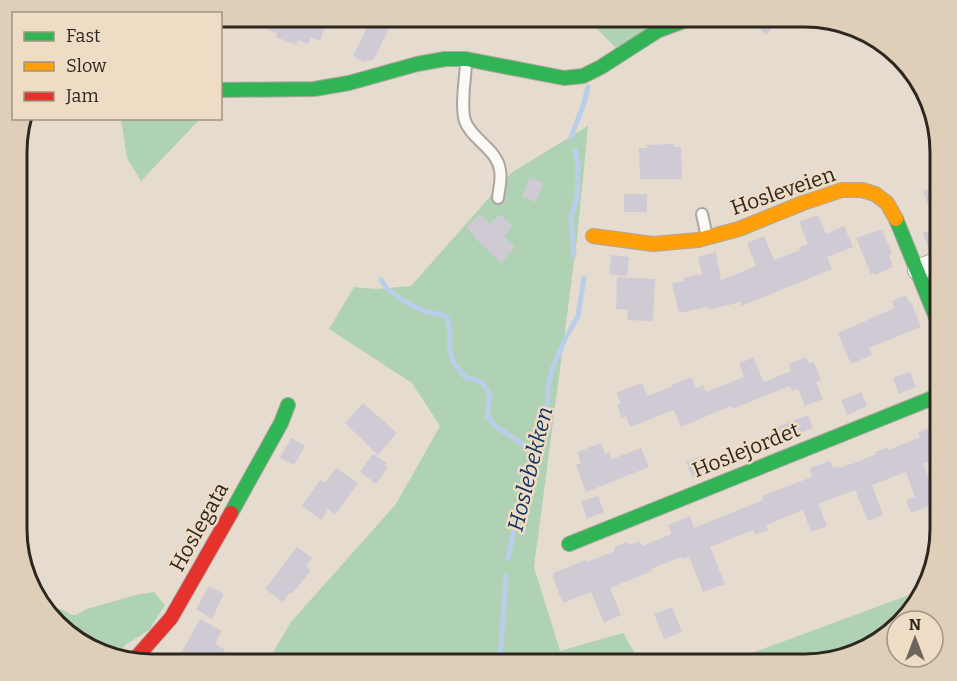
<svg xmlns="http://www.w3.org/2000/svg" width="957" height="681" font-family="Bitter,serif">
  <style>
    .green { fill: #afd2b4 }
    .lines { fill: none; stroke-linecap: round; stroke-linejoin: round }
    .stream { stroke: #baceea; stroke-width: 5 }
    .building { fill: #d0cad5 }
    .lane-casing { stroke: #ada69c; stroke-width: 14 }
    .street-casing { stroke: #ada69c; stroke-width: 22 }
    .fast-casing { stroke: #ada69c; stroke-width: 16 }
    .slow-casing { stroke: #ada69c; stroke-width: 16 }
    .jam-casing { stroke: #ada69c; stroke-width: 16 }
    .lane { stroke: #fbfaf8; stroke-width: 10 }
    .street { stroke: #fbfaf8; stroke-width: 20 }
    .fast { stroke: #30b455; stroke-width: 14 }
    .slow { stroke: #ff9f0a; stroke-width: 14 }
    .jam { stroke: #e5322d; stroke-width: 14 }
    .labels { text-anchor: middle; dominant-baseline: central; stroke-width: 5; stroke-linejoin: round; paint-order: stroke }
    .street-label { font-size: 21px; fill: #2e271f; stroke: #eedcc5 }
    .water-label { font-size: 22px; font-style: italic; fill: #123564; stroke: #eedcc5 }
    .rim { fill: none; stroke: #2e271f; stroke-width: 3 }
  </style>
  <rect width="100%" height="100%" fill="#e5dbce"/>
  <path class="green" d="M692 18 621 53 587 19Z
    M121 119V118L200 119 141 181 127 158Z
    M588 126 577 239 534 567 560 651 623 633 641 664H266L291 622 396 504 440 426 412 383 329 329 354 287 376 289 411 286 511 173Z
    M920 591C915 603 912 618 897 621V624L865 650 805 664H722Z
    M154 592 165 605 149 630 125 645 119 655 77 639 68 623 56 613 55 610 61 609 72 615H76L87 609 136 595Z"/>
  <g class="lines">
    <path class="stream" d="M571 137 583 106 588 87
      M574 255 571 217 577 199 578 163 575 150
      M381 280 387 289 407 303 423 311 446 316 450 329 449 346 453 362 465 377 482 382 490 395 487 416 498 428 527 447
      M508 559 520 499 527 481 535 463 537 452 542 438 547 417 548 387 552 369 566 337 578 316 584 278
      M497 664 501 647 506 576"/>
  </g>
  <path class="building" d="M748 17H783L766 35Z
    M370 21H393L374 59 364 62 353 56Z
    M253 22H315L325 26 320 41 311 38 308 44 298 40 296 45 276 37 277 33 253 24Z
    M674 144V147H681L682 179H640L639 148H647V145Z
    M529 178 543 183 536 202 522 197Z
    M940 185V246L929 250 923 233 937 228 923 191Z
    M624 194H647V212H624Z
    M480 214 490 224 497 216 499 217 501 215 512 225 510 228 511 229 504 237 515 247 501 263 473 236 474 235 467 227Z
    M818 215 826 234 844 226 853 247 827 257 832 269 742 306 741 302 708 310V307L679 313 672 283 684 281 683 278 702 274 698 257 716 252 721 280 756 266 747 243 764 236 774 260 800 250 799 248 808 244 799 222Z
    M879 230V231L882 230 892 254 889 255 893 267 874 275 873 273 871 274 856 238Z
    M611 255 629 257 627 276 609 274Z
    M617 277 655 279 653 321 627 320 628 310 616 309Z
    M906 295 909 303 911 302 921 327 869 348 872 355 851 364 838 333 895 308 892 301Z
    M806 357 809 363 814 362 821 380 816 382 823 399 805 406 798 389 792 391 790 386 732 409 731 406 681 427 674 410 630 427 626 416 622 418 617 405 621 404 616 393 642 383 647 396 672 387V385L691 377 696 388 703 385 706 392 744 377 739 363 753 358 764 382 791 371 789 364Z
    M910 372 916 387 899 394 893 378Z
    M861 392 867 406 847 415 841 400Z
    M363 403 397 433 378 455 345 423Z
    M808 415 813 428 776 443 770 430Z
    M940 423V457L923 464 934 492 931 493 935 503 911 513 906 500 915 497 906 472 872 485 883 515 868 521 855 490 818 504 827 526 811 532 803 510 766 525 768 530 755 535 753 530 710 547 725 584 703 592 689 556 682 559 681 557 651 569 652 571 610 588 621 615 604 623 591 592 563 603 552 576 554 575 553 573 586 560 587 562 615 551 614 547 628 542 629 545 640 541 642 546 672 534 668 525 690 516 694 528 763 500 762 496 812 477 810 468 830 461 833 468 838 466 839 468 849 464 850 465 876 454 875 452 888 447 889 450 920 437 918 433Z
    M291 438 305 446 294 465 280 458Z
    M601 443 605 454 609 452 612 459 641 448 649 467 586 492 576 465 581 463 577 452Z
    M373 454 387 463 385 465 388 467 376 484 360 472Z
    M702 456 707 471 692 477 686 462Z
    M336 468 358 483 335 515 328 509 321 520 302 506 320 480 325 483Z
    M598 496 604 512 587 519 581 501Z
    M297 547 312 558 306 566 311 570 292 594 290 592 283 602 265 589Z
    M209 586 224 594 212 619 196 609Z
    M672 607 682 632 664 639 654 614Z
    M200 619 222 631 215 644 225 650 217 664H175Z"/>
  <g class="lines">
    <defs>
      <path id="lane" d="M466 60C466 78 460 104 465 121 472 140 497 149 500 170 502 179 499 189 498 198
        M702 214 707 237"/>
      <path id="street" d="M918 270 940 261"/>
      <path id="fast" d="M220 90 314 89 349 83 417 64 445 59H466L564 78 583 76 601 67 657 31 692 18
        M896 219 940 327
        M231 513 281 423 288 405
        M569 544 940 395"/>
      <path id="slow" d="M593 236 653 244 698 240 739 229 803 203 842 190H862L875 194 887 203 896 219"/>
      <path id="jam" d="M134 660 171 618 231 513"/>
    </defs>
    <use href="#lane" class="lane-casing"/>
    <use href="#street" class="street-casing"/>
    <use href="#fast" class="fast-casing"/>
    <use href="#slow" class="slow-casing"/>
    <use href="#jam" class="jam-casing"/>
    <use href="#lane" class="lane"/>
    <use href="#street" class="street"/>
    <use href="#fast" class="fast"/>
    <use href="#slow" class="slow"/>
    <use href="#jam" class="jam"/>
  </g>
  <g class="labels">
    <g class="street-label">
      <text transform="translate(783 191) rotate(-19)">Hosleveien</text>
      <text transform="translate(746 450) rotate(-22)">Hoslejordet</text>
      <text transform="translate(199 527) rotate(-61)">Hoslegata</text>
    </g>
    <g class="water-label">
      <text transform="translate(530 469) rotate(-76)">Hoslebekken</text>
    </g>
  </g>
  <path d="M0 0H957V681H0ZM152 27H805A125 125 0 0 1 930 152V529A125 125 0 0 1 805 654H152A125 125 0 0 1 27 529V152A125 125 0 0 1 152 27Z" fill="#dfceb8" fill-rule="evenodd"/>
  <path class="rim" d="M152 27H805A125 125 0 0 1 930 152V529A125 125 0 0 1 805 654H152A125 125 0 0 1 27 529V152A125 125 0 0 1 152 27Z"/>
  <rect x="12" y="12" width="210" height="108" fill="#eedcc5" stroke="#a19483" stroke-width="1.5"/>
  <rect x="24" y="32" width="30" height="9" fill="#30b455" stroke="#a19483" stroke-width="1.5"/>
  <text x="66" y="42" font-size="18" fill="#2e271f">Fast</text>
  <rect x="24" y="62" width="30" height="9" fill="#ff9f0a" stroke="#a19483" stroke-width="1.5"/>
  <text x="66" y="72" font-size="18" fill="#2e271f">Slow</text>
  <rect x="24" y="92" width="30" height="9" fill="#e5322d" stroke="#a19483" stroke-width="1.5"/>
  <text x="66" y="102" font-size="18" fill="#2e271f">Jam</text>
  <g transform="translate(915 639)"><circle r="28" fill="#eedcc5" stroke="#a19483" stroke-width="1.5"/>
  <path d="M0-4.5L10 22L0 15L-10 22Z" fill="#6e665c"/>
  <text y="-9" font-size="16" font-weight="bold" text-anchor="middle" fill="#2e271f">N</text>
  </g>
</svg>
